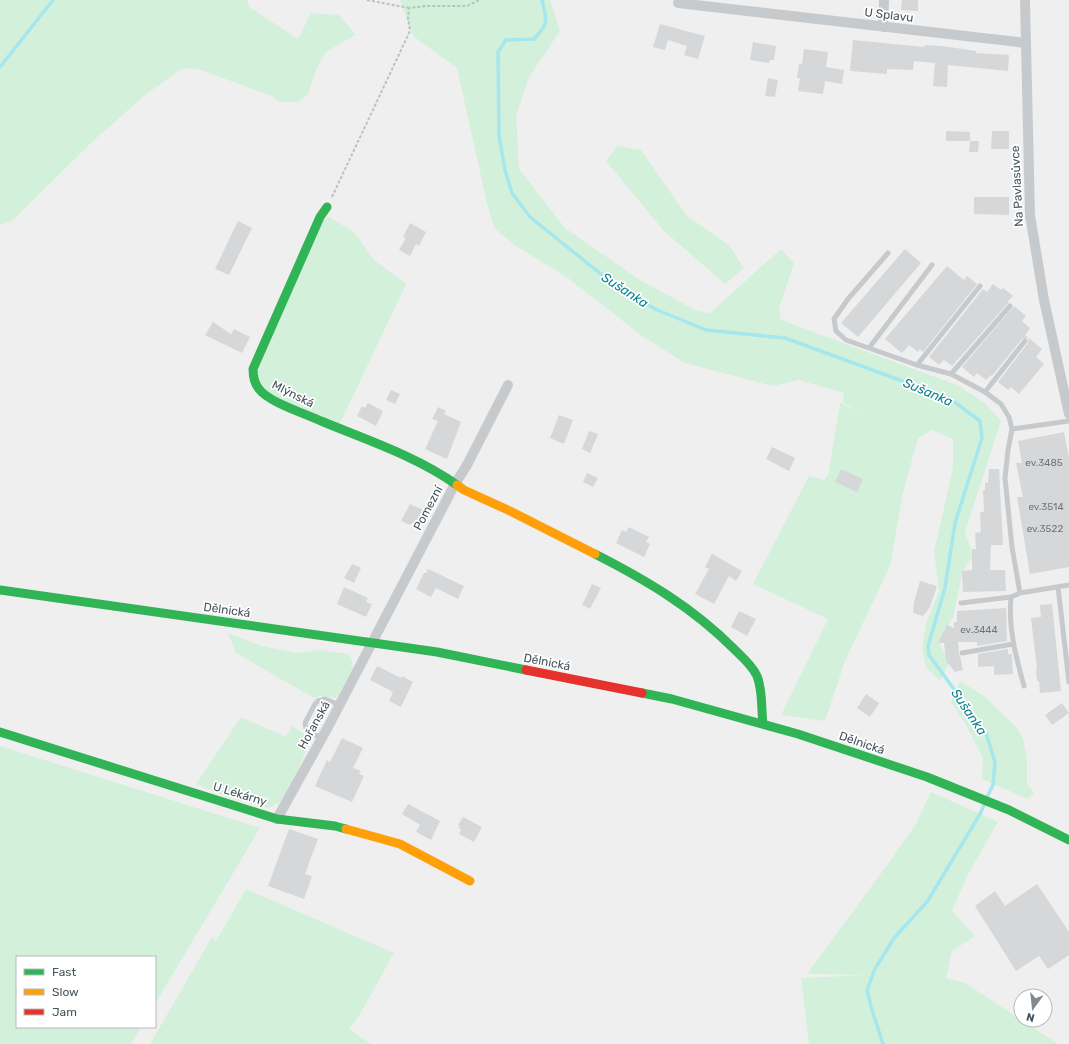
<svg xmlns="http://www.w3.org/2000/svg" width="1069" height="1044" font-family="Rubik,sans-serif">
  <style>
    .green { fill: #d3f0db }
    .lines { fill: none; stroke-linecap: round; stroke-linejoin: round }
    .stream { stroke: #a6e7ee; stroke-width: 3.5 }
    .building { fill: #d6d7d8 }
    .path { stroke: #b6c3be; stroke-width: 2; stroke-dasharray: 3 2; stroke-linecap: butt }
    .lane { stroke: #c7cacc; stroke-width: 5 }
    .street { stroke: #c7cacc; stroke-width: 10 }
    .fast { stroke: #30b455; stroke-width: 9 }
    .slow { stroke: #ff9f0a; stroke-width: 9 }
    .jam { stroke: #e5322d; stroke-width: 9 }
    .labels { text-anchor: middle; dominant-baseline: central; stroke-width: 3.5; stroke-linejoin: round; paint-order: stroke }
    .number-label { font-size: 10px; fill: #6c767d }
    .street-label { font-size: 12px; fill: #46545d; stroke: #fff }
    .water-label { font-size: 13px; font-style: italic; fill: #0a7f8e; stroke: #fff }
  </style>
  <rect width="100%" height="100%" fill="#f0efef"/>
  <path class="green" d="M0 0H247L249 7 298 39 311 13 339 15 356 35C349 39 330 48 326 53 319 61 311 83 309 93L298 102H279L272 96 201 70 190 68 180 70 145 95 94 140 12 221 0 225Z
    M400 0H550L560 31 529 77 516 116 519 169 565 228 640 280 697 311 710 313 781 249 794 263 779 308 781 320 957 385 985 403 1001 421 965 532 973 556 963 570 953 617 939 642 949 663 940 681 926 667 922 646 926 623 939 591 934 552 953 468V439L932 430 918 438 903 493 890 566 845 661 825 721 781 715 828 619 753 584 809 476 824 480 828 475 840 403 868 415 843 403 844 393 799 380 773 386 685 363 642 336 568 278 516 246 494 228 487 203 457 68 413 36Z
    M617 146 641 150 687 216 729 245 744 268 725 284 664 231 606 161Z
    M329 217 354 232 374 260 406 284 338 428 266 395 253 369 318 222Z
    M228 633 262 646 297 653 321 650 348 654 352 659 353 669 337 698 320 696 314 698 236 653Z
    M960 681 984 696 1016 727 1023 738 1027 760V783L1034 793 1028 799 982 779 983 758 967 727 951 702Z
    M241 717 286 737 292 726 312 738 295 777 281 802 268 808 232 799 196 784Z
    M0 746 260 828 155 1004V957H17V1027H141L131 1044H0Z
    M931 792 998 822 968 874 952 911 975 936 952 951 946 978 965 983 1058 1044H809L801 978 867 975 807 974 893 857 916 824Z
    M246 889 394 953 360 1014 349 1029 371 1044H150L212 937 216 941Z"/>
  <g class="lines">
    <path class="stream" d="M542 0C547 21 549 23 534 39L506 40 498 52 499 136 505 170 512 193 530 217 607 279 655 309 706 330 785 338 949 398 980 421 982 438 955 523 945 588 928 646 929 655 986 733 995 762 993 785 987 797
      M0 67 53 0
      M883 1044 871 1007 867 990 875 969 894 938 927 902 980 814 985 803"/>
  </g>
  <path class="building" d="M902 0H918V11L901 10Z
    M660 24 705 36 698 59 684 55 687 46 668 40 665 50 653 47Z
    M853 40 924 47 925 45 942 46 976 51V53L1009 55 1008 71 948 65 947 87 933 86 935 63 914 61 913 70 887 69V74L850 71Z
    M753 42 776 46 774 60H770L769 63 750 60Z
    M804 49 828 52 826 67 844 70 842 84 825 81 823 94 798 91 800 78H797L799 64H802Z
    M768 78 778 80 775 97 765 96Z
    M946 131 970 132V141H946Z
    M992 131H1009V149H991Z
    M970 141H979L978 152H969Z
    M974 197H1009V215L974 214Z
    M238 221 252 228 229 275 215 269Z
    M410 223 426 232 419 246 416 244 410 256 399 250 406 238 403 237Z
    M905 249 921 263 858 337 841 323Z
    M947 266 964 280 967 276 977 284 923 352 920 349 918 352 909 345 902 353 885 339Z
    M993 284 1001 290 1003 288 1013 296 1008 301 1009 302 952 366 944 360 939 365 929 357 983 289 987 292Z
    M1014 306 1026 316 1022 321 1030 328 1025 335 1042 349 1036 357 1044 364 1019 394 1011 387 1008 390 998 382 1028 343 1029 340 1027 338 1022 339 992 376 991 375 986 380 977 373 974 377 962 367Z
    M213 322 231 334 234 329 250 337 242 353 205 335Z
    M391 390 400 394 395 404 386 400Z
    M368 403 383 411 376 426 357 416 362 406 365 408Z
    M438 407 446 411 444 414 461 422 447 459 425 449 438 421 432 419Z
    M559 415 573 420 564 444 550 438Z
    M589 431 598 434 590 453 582 449Z
    M1064 432 1069 458V567L1030 574 1017 497H1023L1016 463H1022L1018 441Z
    M772 447 795 458 789 471 766 459Z
    M841 469 863 479 857 492 835 482Z
    M989 469H999L1003 545H991L990 570H1005L1006 591 963 592 962 571 972 570V549H976L975 533 981 532 980 512H984L983 490H985V483H988Z
    M587 473 598 478 593 487 583 482Z
    M410 504 423 510 415 525 412 523 410 525 401 521Z
    M629 527 649 537 646 542 650 544 644 557 616 543 622 530 626 532Z
    M712 554 742 571 736 581 729 576 714 604 695 594 709 569 705 567Z
    M352 564 361 568 354 583 344 578Z
    M428 569 464 586 458 599 436 588 431 597 416 589 424 573H426Z
    M920 581 937 586 930 607 923 616 913 613 914 602Z
    M592 584 601 588 590 609 582 605Z
    M344 587 368 598 366 602 372 604 366 617 337 604Z
    M1052 604 1061 691 1040 693 1039 681H1037L1036 669H1037L1031 618 1041 617 1040 605Z
    M1006 608 1007 641 977 646V642H958L959 650 958 653 960 656 963 670 955 672 946 661 944 643H938L947 625 954 628V622H957V611Z
    M739 611 756 619 747 636 731 627Z
    M1008 649V654H1012V657L1013 674 994 675V666L978 667V654Z
    M377 666 401 678 402 676 413 682 401 707 389 701 393 692 370 680Z
    M866 694 879 703 870 717 857 708Z
    M1062 703 1069 713 1052 725 1045 715Z
    M342 738 363 748 353 768 361 771 359 774 364 776 352 802 315 786 327 760 330 762Z
    M408 804 440 821 431 840 416 832 420 825 402 814Z
    M463 817 482 827 474 842 459 834 461 830 459 828 460 826 458 825Z
    M289 829 318 839 305 874 312 876 304 899 268 886Z
    M1037 884 1069 932V955L1048 969 1039 956 1016 971 975 906 995 891 1005 906Z"/>
  <g class="lines">
    <path class="path" d="M367 0 409 8
      M332 197 410 31 408 18 409 8 426 6H467L479 0"/>
    <path class="lane" d="M888 253 848 299 834 319 836 331 846 340 917 365 951 374 985 392 1001 404 1009 417 1012 429 1008 450 1005 478 1012 547 1020 593 1069 585
      M869 348 932 265
      M917 365 980 286
      M951 374 1010 306
      M985 392 1025 341
      M1012 429 1069 421
      M1058 587 1069 682
      M1020 593 1011 597C1008 628 1016 657 1024 686
      M961 603 1011 597
      M962 653 1013 644
      M321 738 308 731 306 728 305 723 315 704 318 701 325 699 340 705"/>
    <path class="street" d="M1025 0 1030 215 1044 300 1069 414
      M678 3 1026 43
      M883 27 884 0
      M277 819 328 727 455 484 467 465 508 385"/>
    <path class="fast" d="M327 207 320 217 253 369C253 377 254 383 259 389 268 402 306 414 321 421 367 440 416 456 457 485
      M595 554C646 580 692 607 733 648 741 656 752 665 757 676 763 691 761 708 763 724
      M0 590 437 652 526 670
      M642 693 672 699 798 734 927 777 1009 810 1069 840
      M0 732 277 819 335 826 346 829"/>
    <path class="slow" d="M457 485 464 490 510 511 595 554
      M346 829 400 844 470 881"/>
    <path class="jam" d="M526 670 642 693"/>
  </g>
  <g class="labels">
    <g class="number-label">
      <text x="1044" y="463">ev.3485</text>
      <text x="1046" y="507">ev.3514</text>
      <text x="1045" y="529">ev.3522</text>
      <text x="979" y="630">ev.3444</text>
    </g>
    <g class="street-label">
      <text transform="translate(889 15) rotate(7)">U Splavu</text>
      <text transform="translate(1017 186) rotate(-93)">Na Pavlasůvce</text>
      <text transform="translate(293 394) rotate(27)">Mlýnská</text>
      <text transform="translate(428 508) rotate(-62)">Pomezní</text>
      <text transform="translate(227 610) rotate(8)">Dělnická</text>
      <text transform="translate(547 662) rotate(11)">Dělnická</text>
      <text transform="translate(314 725) rotate(-61)">Hořanská</text>
      <text transform="translate(862 743) rotate(19)">Dělnická</text>
      <text transform="translate(240 794) rotate(17)">U Lékárny</text>
    </g>
    <g class="water-label">
      <text transform="translate(625 290) rotate(33)">Sušanka</text>
      <text transform="translate(928 392) rotate(23)">Sušanka</text>
      <text transform="translate(969 712) rotate(56)">Sušanka</text>
    </g>
  </g>
  <rect x="16" y="956" width="140" height="72" fill="#ffffff" stroke="#b5bbbe"/>
  <rect x="24" y="969" width="20" height="6" fill="#30b455" stroke="#b5bbbe"/>
  <text x="52" y="976" font-size="12" fill="#46545d">Fast</text>
  <rect x="24" y="989" width="20" height="6" fill="#ff9f0a" stroke="#b5bbbe"/>
  <text x="52" y="996" font-size="12" fill="#46545d">Slow</text>
  <rect x="24" y="1009" width="20" height="6" fill="#e5322d" stroke="#b5bbbe"/>
  <text x="52" y="1016" font-size="12" fill="#46545d">Jam</text>
  <g transform="translate(1033 1008) rotate(195)"><circle r="19" fill="#ffffff" stroke="#b5bbbe"/>
  <path d="M0-3L7 15L0 10L-7 15Z" fill="#828a90"/>
  <text y="-6" font-size="11" font-weight="bold" text-anchor="middle" fill="#46545d">N</text>
  </g>
</svg>
